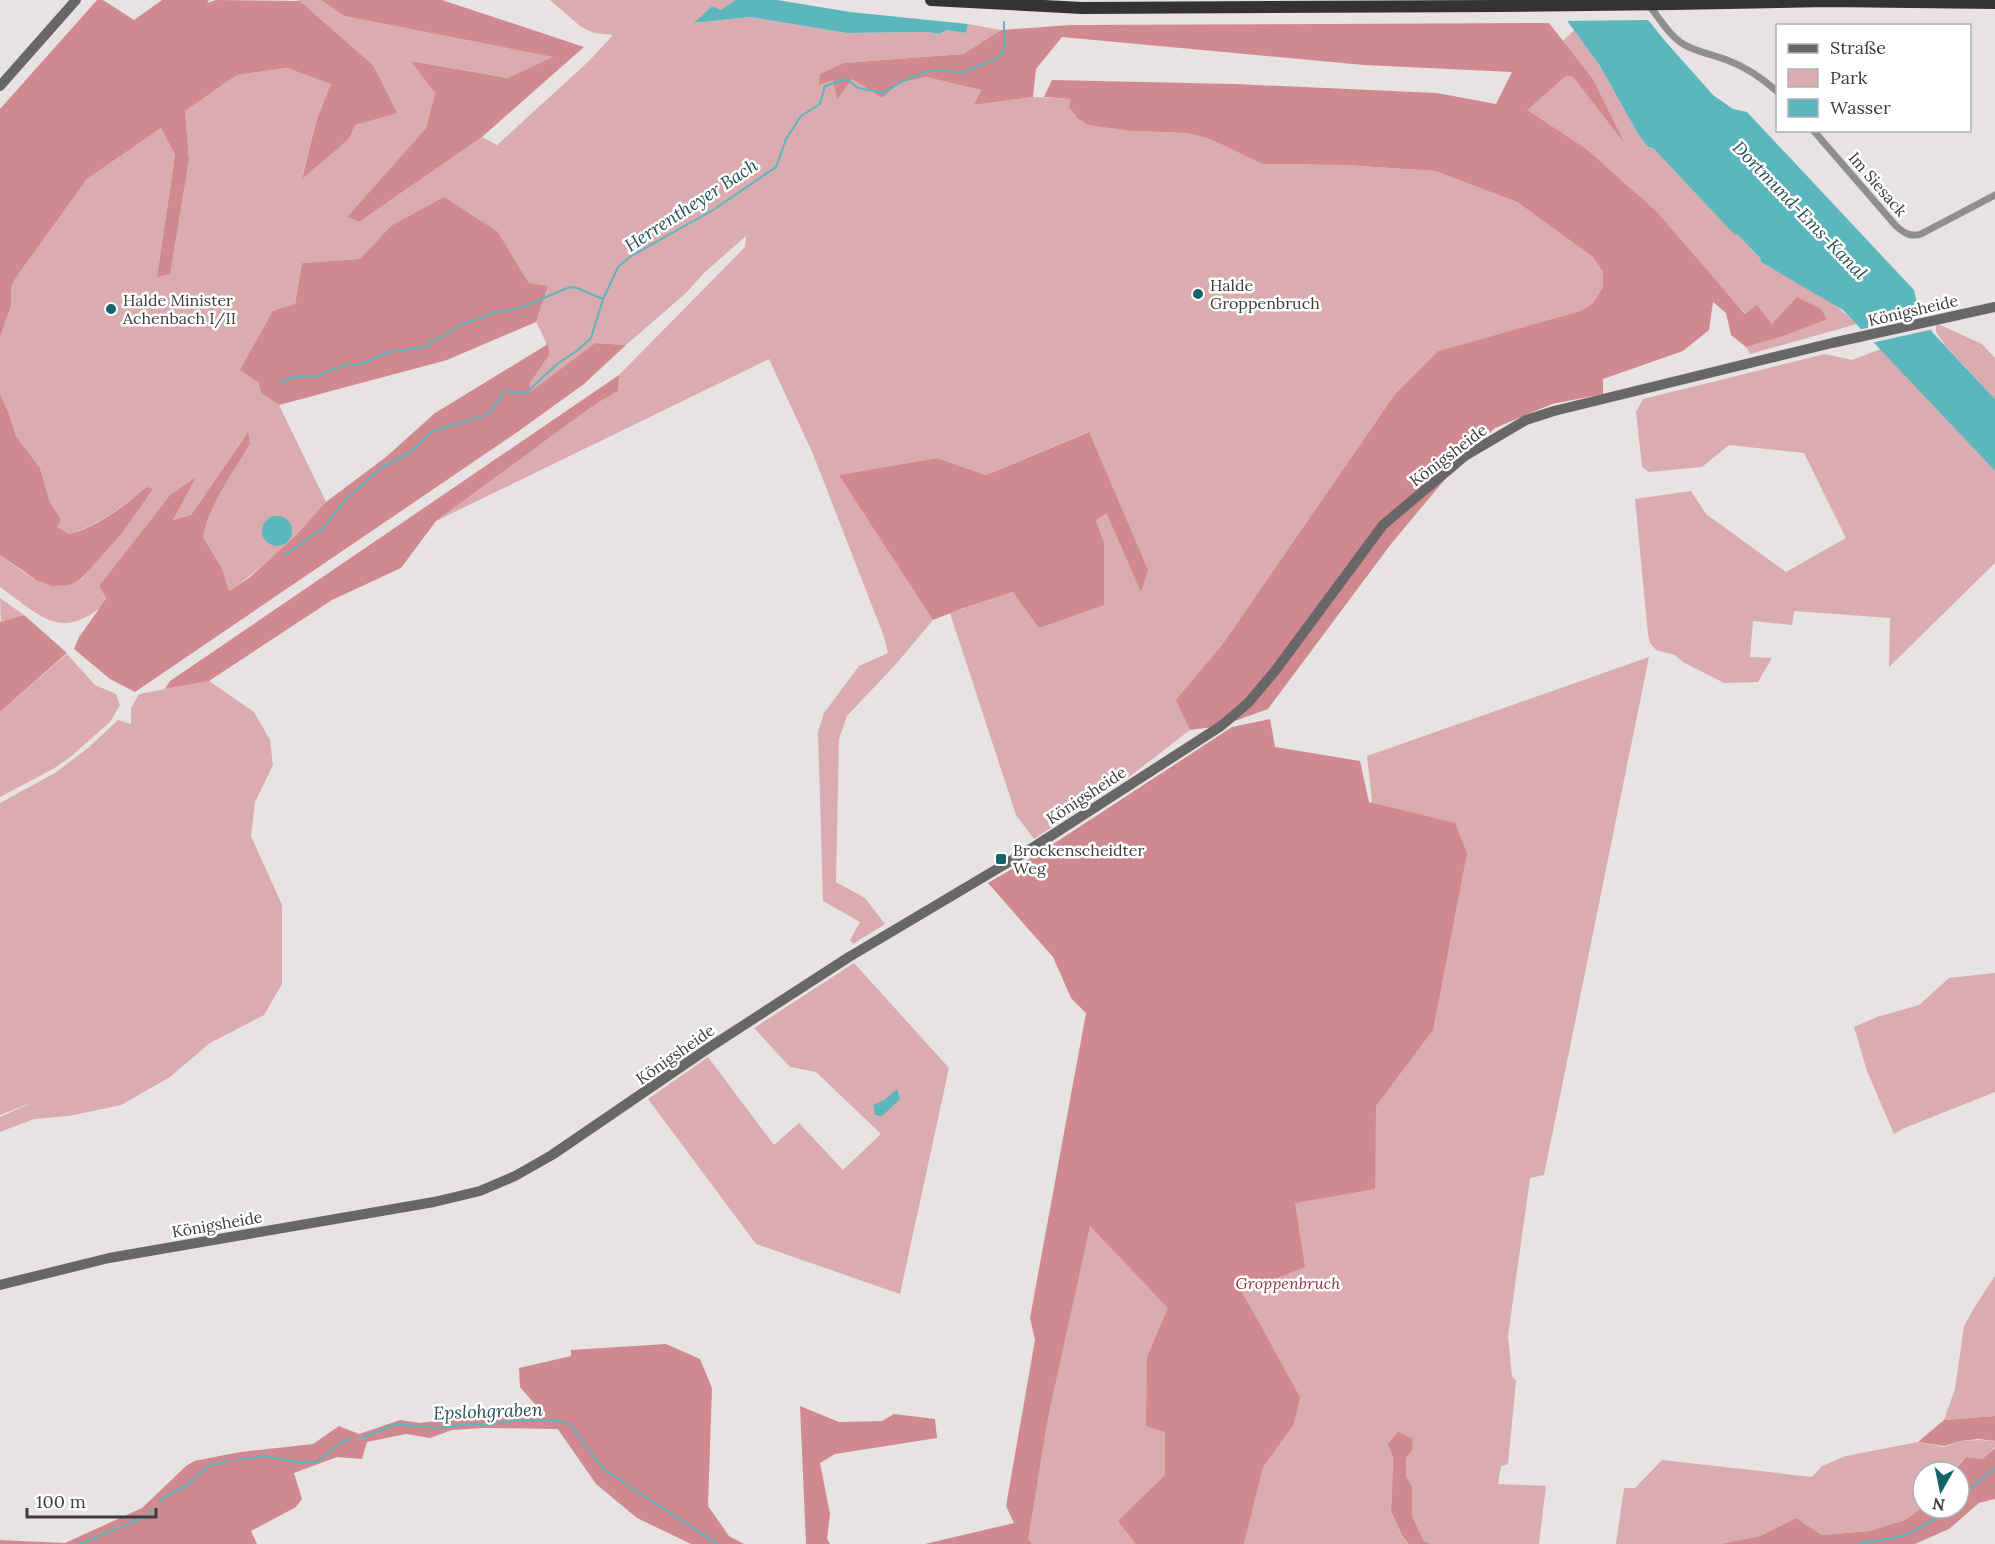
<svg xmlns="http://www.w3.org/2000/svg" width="1995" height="1544" font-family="Lora,serif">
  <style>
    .green { fill: #daacaf }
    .forest { fill: #d18990 }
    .water { fill: #5bb7bd }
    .pier { fill: #e7e3e3 }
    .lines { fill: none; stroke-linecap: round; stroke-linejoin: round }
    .stream { stroke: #5bb7bd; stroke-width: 2 }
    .street { stroke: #908e8e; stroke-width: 7 }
    .secondary { stroke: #686666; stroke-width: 10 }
    .highway { stroke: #353232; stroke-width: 12 }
    .highway-bridge { stroke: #353232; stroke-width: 12 }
    .poi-dot { fill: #156469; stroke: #fff; stroke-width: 2 }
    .labels { text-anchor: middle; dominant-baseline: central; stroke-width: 5; stroke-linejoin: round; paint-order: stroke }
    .street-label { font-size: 16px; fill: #3e3c3c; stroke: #fff }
    .poi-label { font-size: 16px; fill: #3e3c3c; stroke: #fff; text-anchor: start }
    .park-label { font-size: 16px; font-style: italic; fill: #8d3643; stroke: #fff }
    .water-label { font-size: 18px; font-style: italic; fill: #275154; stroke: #fff }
  </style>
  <rect width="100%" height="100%" fill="#e7e3e3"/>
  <path class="green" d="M296 0H321L344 16 554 57 509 78 412 61 435 93 426 128 347 217 359 222 482 137 497 145 589 61 613 35 594 33 580 26 550 0H735L721 11 712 6 695 23 750 17 847 33 928 32 939 34 947 30 966 33 968 24 1001 30 963 54 844 63 833 80 852 79 882 98 899 83 926 77 981 90 975 105 1033 97 1072 99 1069 107 1077 118 1132 131 1187 133 1210 139 1262 164 1344 165 1435 171 1517 202 1593 257 1603 272V287L1593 303 1580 312 1438 351 1395 394 1222 645 1177 700 1190 730 1129 777 1034 839 1016 815 950 613 1013 592 1104 542 1096 520 1108 514 1141 591 1088 432 986 475 937 458 840 475 933 620 896 664 847 716 839 739 836 882 865 898 885 924 853 944 850 940 860 922 823 901 818 732 824 713 859 666 888 653 883 634 813 454 769 359 436 521 594 405 618 391 619 375 745 247 746 236 704 273 686 293 626 345 595 343 531 391 530 383C550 352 554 356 536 322L548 286 529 283 498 232 391 226 360 259 302 263 295 304 258 382 261 393 279 405 326 502C297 535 266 566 229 591L222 568 203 537C210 503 233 473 250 444L247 433 191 515 173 520 195 478 170 495 99 586 107 602C61 643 41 616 0 587V555C28 575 46 595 82 579L147 487C123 506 99 525 69 534L56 527 61 519 50 502 40 468 16 436 9 414 0 394V337L11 306V288L15 279 87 179 161 128 175 155 157 277 189 159 185 111 237 75 287 68 332 84 316 122 302 178 349 139 355 125 373 119V65L300 1Z
    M1574 30 1600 66 1638 134 1648 147 1653 148 1735 234 1737 233 1751 247 1750 249 1760 258 1761 262C1794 281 1830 297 1857 324L1750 354 1746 347 1781 337 1826 318 1772 325 1746 314 1720 286 1526 110 1566 76 1573 77 1623 141 1593 79 1563 41Z
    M1936 323 1982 344 1995 358V399L1945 345 1936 332Z
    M1881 349 1995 471V563L1889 667 1890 618 1794 611 1792 625 1753 621 1750 657 1772 658 1758 682 1724 683 1683 662 1675 655 1656 650 1650 643 1648 634 1635 499 1691 491 1706 514 1786 572 1846 538 1804 453 1729 445 1702 467 1649 472 1642 467 1636 412 1643 399 1825 354 1852 360Z
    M0 598 24 615 1 622Z
    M67 654 95 685 116 694 120 705 110 722 69 758 53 769 0 797V712Z
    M1649 657 1544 1175 1530 1178 1508 1336 1512 1376 1516 1381 1508 1464 1501 1466 1498 1484 1546 1486 1539 1544H1431L1424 1541 1412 1516V1486L1392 1490 1391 1511 1402 1537 1409 1544H1244L1248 1525 1190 1544H957L1029 1527 1085 1140 1363 824 1372 801 1367 756Z
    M209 681 254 712 270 740 273 765 255 802 251 836 282 905V984L264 1015 210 1043 170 1077 121 1105 69 1116 34 1119 0 1132V1117L36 1101 0 1115V803L55 773 88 748 118 720 131 724V708L139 694Z
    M854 963 949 1068 900 1294 756 1244 648 1099 708 1057 774 1145 799 1123 843 1170 881 1134 816 1072 790 1067 754 1028Z
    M1995 973V1092L1902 1129 1894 1134 1867 1071 1854 1027 1877 1017 1919 1005 1949 978Z
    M1995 1276V1416L1944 1420 1955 1389 1964 1326 1974 1308Z
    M1978 1440 1995 1441V1447L1982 1459 1966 1457 1952 1472H1923V1507L1905 1520 1869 1531 1822 1535 1796 1518 1760 1536 1720 1544H1616L1624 1488H1635L1662 1460 1812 1477 1822 1466 1846 1456 1918 1442 1944 1447 1961 1441Z"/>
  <path class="forest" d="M97 0H103L134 20 162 0H209L207 3 216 0 300 1 373 65 397 113 355 125 349 139 302 179 316 122 331 84 287 68 237 75 185 111 189 159 170 274 157 277 175 155 161 128 87 179 15 279 11 288V306L0 337V109Z
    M321 0H442L584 47 482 137 359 222 347 217 426 128 435 93 411 61 508 78 553 57 344 16Z
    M1549 23 1593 79 1625 144 1573 77 1566 76 1527 110 1586 149 1656 211 1745 314 1757 305 1772 324 1797 297 1821 309 1827 319 1781 337 1746 347 1731 335 1726 313 1713 302 1709 330 1683 351 1603 379V394L1552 404 1495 428 1467 453 1391 544 1268 709 1221 726 1190 730 1176 700 1222 645 1395 394 1438 351 1581 311 1593 303 1603 287V272L1593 257 1517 202 1435 171 1344 165 1262 164 1210 139 1187 133 1132 131 1089 125 1077 118 1069 107 1071 99 1044 97 1052 80 1234 84 1437 93 1496 104 1512 72 1364 65 1062 37 1036 69 1033 97 974 105 981 90 926 77 899 83 882 98 852 79 837 99 833 80 819 85 820 74 844 63 963 54 1001 30 1070 25Z
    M444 197 498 232 529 283 548 286 536 322 447 360 279 405 261 393 258 382 240 370 273 311 295 304 302 263 360 259 391 226Z
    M595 343 626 345 584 384 516 433 135 692 110 679 74 649 79 637 106 599 99 586 170 495 196 477 173 520 191 515 248 432 250 444C233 473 210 503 203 537L222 568 229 591 249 578 295 536 326 502 386 457 435 413 548 344 549 355 530 383 531 391Z
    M619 375 618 391 594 405 436 521 401 568 332 600 209 681 165 689 170 681Z
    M0 394 9 414 16 436 40 468 50 502 61 519 57 527 69 534C100 526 123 506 147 487L153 489 121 534 81 579 69 585 52 586 36 580 0 555Z
    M1089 432 1148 570 1141 592 1107 514 1096 520 1104 542V605L1039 628 1013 592 961 609 933 620 839 475 937 458 986 475Z
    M24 615 67 653 0 712V621L1 622Z
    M1270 719 1275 747 1360 761 1369 802 1455 823 1467 853 1433 1030 1376 1106 1375 1189 1295 1203 1305 1267 1242 1292 1300 1397 1294 1424 1263 1467 1244 1544H1136L1118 1521 1165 1475V1432L1146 1426 1147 1357 1168 1308 1090 1226 1048 1417 1028 1539 1032 1544H925L1014 1523 1006 1506 1035 1340 1030 1318 1086 1013 1071 998 1053 957 988 883 1041 852 1232 727Z
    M666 1344 700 1359 712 1388 708 1506 729 1536 744 1544H691L637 1518 596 1484 555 1425 558 1429 484 1428 452 1430 430 1438 406 1434 367 1442 362 1459 337 1457 294 1473 302 1499 296 1507 251 1531 257 1544H0V1540L65 1543 142 1508 186 1466 194 1461 240 1452 313 1444 339 1426 359 1434 400 1420 420 1423 450 1419 546 1417 520 1387 519 1368 571 1356V1350Z
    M800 1406 839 1422 882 1421 894 1414 935 1419 937 1438 835 1454 820 1463 830 1514 827 1539 830 1544H806Z
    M1995 1416V1441L1978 1439 1961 1441 1944 1446 1918 1442 1944 1420Z
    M1398 1432 1413 1439 1412 1450 1406 1458V1476L1412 1487V1516L1424 1541 1431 1544H1409L1402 1536 1391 1511 1393 1475V1457L1388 1444Z
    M1995 1448V1499L1979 1503 1949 1529 1915 1544H1720L1760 1536 1796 1518 1822 1535 1869 1531 1905 1520 1923 1507 1959 1508V1472H1953L1966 1457 1982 1459Z"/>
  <path class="water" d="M735 0H777L850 12 968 24 966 33 947 30 939 34 928 32 847 33 750 17 694 23 712 6 721 10Z
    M1552 0H1632L1665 41 1713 95 1733 109 1747 112 1914 290 1919 311 1933 333 1995 399V471L1843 310 1761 262 1760 258 1750 248V247L1737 234 1735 235 1653 148 1648 147 1638 134 1600 66Z
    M262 531a15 15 0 1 1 30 0a15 15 0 1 1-30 0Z
    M897 1089 900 1099 882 1116 875 1115 873 1105 884 1100Z"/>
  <path class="pier" d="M1636 0 1651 20 1563 21 1550 2Z
    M1925 314 1934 329 1871 343 1858 330Z"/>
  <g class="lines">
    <path class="stream" d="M281 382 293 377 316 376 348 364H361L388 352 426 347 431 341 438 339 463 324 497 312 520 308 570 287 577 288 603 299
      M285 555 323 528 346 499 381 468 411 452 431 432 489 414 504 391 525 394 557 364 578 350 591 338 603 299 618 267 631 256 713 210 776 167 786 139 801 116 820 104 825 86 846 79 858 88 884 93C898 82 913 76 930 71 941 69 953 73 963 72 970 71 975 66 981 65 992 62 996 60 1004 52V22
      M361 1438 396 1424 438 1428 469 1424 488 1425 512 1421 552 1420 570 1424 603 1469 718 1544
      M236 1460 266 1456 296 1462H317L343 1441 352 1439
      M1959 1498 1995 1468
      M161 1501 166 1496 187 1485 208 1466 229 1461
      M80 1544 138 1520 156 1509
      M1858 1544 1903 1536 1935 1519 1948 1508"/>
    <path class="street" d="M1649 5C1659 18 1669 35 1683 44 1696 52 1712 54 1727 60 1746 67 1762 78 1778 92
      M1813 130 1896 226C1905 234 1911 237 1921 234L1995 195"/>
    <path class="secondary" d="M0 86 76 0
      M0 1285 109 1258 434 1202 480 1191 515 1176 552 1155 710 1047 849 957 1029 850 1221 726 1248 703 1275 671 1383 525 1465 456 1526 420 1554 411 1832 343 1995 307"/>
    <path class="highway" d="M931 0 1082 8 1498 6
      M1673 4 1828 1 1995 3"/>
    <path class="highway-bridge" d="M1498 6 1673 4"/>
  </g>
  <g class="poi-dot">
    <circle cx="1198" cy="294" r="6"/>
    <circle cx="111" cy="309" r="6"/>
    <rect x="995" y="853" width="12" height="12" rx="3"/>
  </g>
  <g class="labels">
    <g class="street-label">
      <text transform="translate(1878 184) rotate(49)">Im Siesack</text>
      <text transform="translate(1913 310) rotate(-13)">Königsheide</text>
      <text transform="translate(1448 455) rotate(-37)">Königsheide</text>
      <text transform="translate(1086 795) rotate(-33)">Königsheide</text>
      <text transform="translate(675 1054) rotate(-35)">Königsheide</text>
      <text transform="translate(217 1224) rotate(-10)">Königsheide</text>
    </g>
    <g class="poi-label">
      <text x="1210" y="285">Halde<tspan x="1210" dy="18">Groppenbruch</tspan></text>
      <text x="123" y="300">Halde Minister<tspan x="123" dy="18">Achenbach I/II</tspan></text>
      <text x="1013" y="850">Brockenscheidter<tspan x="1013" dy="18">Weg</tspan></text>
    </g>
    <g class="park-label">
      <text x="1288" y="1283">Groppenbruch</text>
    </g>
    <g class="water-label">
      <text transform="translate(691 205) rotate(-33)">Herrentheyer Bach</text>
      <text transform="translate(1800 210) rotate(46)">Dortmund-Ems-Kanal</text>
      <text transform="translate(488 1411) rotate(-2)">Epslohgraben</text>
    </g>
  </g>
  <rect x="1776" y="24" width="195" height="108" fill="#ffffff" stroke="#b2b1b1" stroke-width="1.5"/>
  <rect x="1788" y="44" width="30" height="9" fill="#686666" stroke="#b2b1b1" stroke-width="1.5"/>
  <text x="1830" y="54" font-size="18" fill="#3e3c3c">Straße</text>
  <rect x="1788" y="69" width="30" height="18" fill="#daacaf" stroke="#b2b1b1" stroke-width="1.5"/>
  <text x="1830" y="84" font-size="18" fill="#3e3c3c">Park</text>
  <rect x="1788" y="99" width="30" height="18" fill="#5bb7bd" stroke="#b2b1b1" stroke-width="1.5"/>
  <text x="1830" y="114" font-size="18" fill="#3e3c3c">Wasser</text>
  <g transform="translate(1941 1490) rotate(189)"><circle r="28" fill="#ffffff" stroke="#b2b1b1" stroke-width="1.5"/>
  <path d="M0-4.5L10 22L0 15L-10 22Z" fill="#156469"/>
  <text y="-9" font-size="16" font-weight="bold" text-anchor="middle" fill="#3e3c3c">N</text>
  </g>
  <path d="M27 1508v9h129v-9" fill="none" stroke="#3e3c3c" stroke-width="3"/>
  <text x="36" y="1508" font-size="18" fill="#3e3c3c" stroke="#ffffff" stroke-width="4.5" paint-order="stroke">100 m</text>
</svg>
